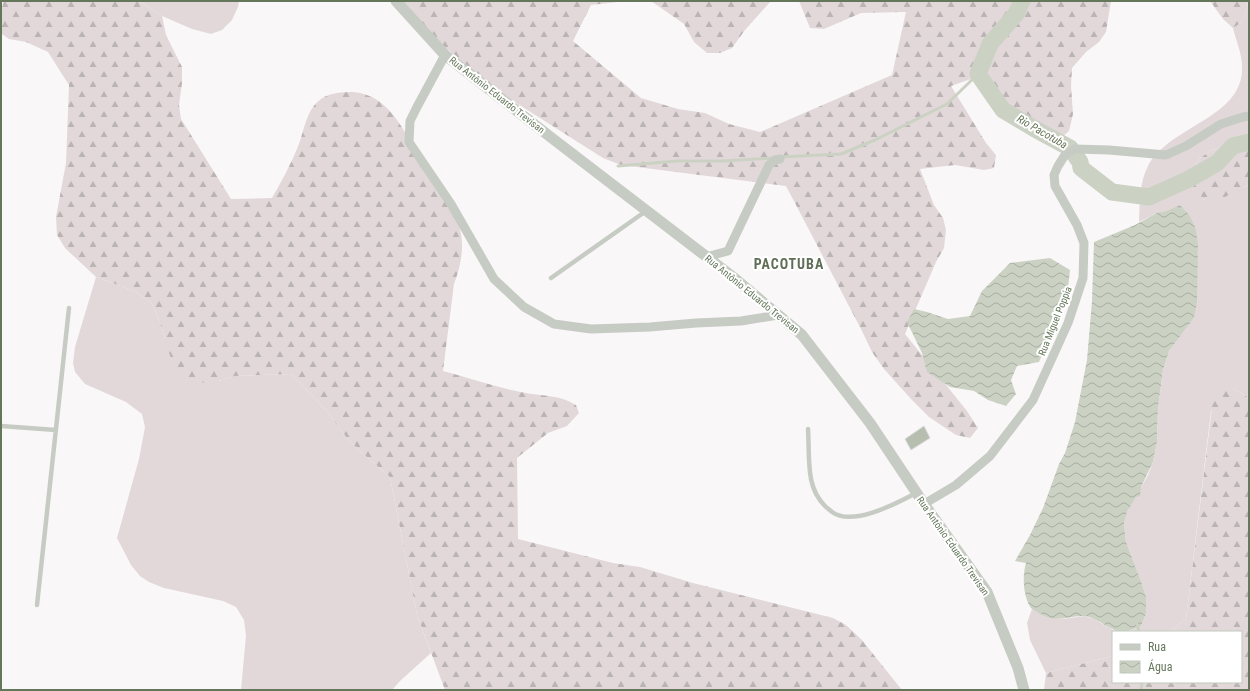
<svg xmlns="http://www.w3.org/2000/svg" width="1250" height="691" font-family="'Roboto Condensed',sans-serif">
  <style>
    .grass { fill: #e2d8da }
    .forest { fill: url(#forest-firs) }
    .water { fill: url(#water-waves) }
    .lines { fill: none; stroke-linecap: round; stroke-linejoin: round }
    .stream { stroke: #cbd2c4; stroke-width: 3 }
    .river { stroke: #cbd2c4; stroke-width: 17 }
    .building { fill: #b6beb0; stroke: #dcd9db }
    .service { stroke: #c6ccc3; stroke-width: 4.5 }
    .minor { stroke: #c6ccc3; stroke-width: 9 }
    .tertiary { stroke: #c6ccc3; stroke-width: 11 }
    .labels { text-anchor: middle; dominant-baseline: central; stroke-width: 4; stroke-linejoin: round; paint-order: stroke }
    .street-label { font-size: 10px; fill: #65775b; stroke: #fff }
    .water-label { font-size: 11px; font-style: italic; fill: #687659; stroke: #fff }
    .district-label { font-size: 14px; font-weight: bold; letter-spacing: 1px; fill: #5f6e56; stroke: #fff }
  </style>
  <defs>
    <pattern id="forest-firs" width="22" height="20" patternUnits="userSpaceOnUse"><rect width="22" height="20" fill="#e2d8da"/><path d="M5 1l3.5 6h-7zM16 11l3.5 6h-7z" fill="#bbb4b4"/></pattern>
    <pattern id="water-waves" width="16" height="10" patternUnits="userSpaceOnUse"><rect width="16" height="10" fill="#cbd2c4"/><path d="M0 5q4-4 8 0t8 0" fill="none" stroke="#a8afa2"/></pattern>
  </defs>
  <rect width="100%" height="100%" fill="#faf7f9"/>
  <path class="grass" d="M139 1H239L238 7 232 20 222 30 211 34 192 29 162 16Z
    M1248 1H1249V139L1210 151 1199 159 1193 171V185L1204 200 1249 185V398L1233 388 1211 411 1186 619 1169 632H1128L1141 626 1146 614V598L1141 581 1126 542 1124 524 1127 512 1148 475 1153 462 1157 442 1158 408 1163 370 1169 351 1194 318 1198 245 1157 213 1139 222C1140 203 1139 183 1148 166 1169 126 1242 118 1242 69 1243 56 1236 41 1233 28 1244 23 1247 12 1248 1Z
    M96 277 134 291 151 302 160 322 165 339 219 381 235 376 291 374 326 410 347 438 362 453 390 477 417 615 431 653 400 681 392 690H241L246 635 244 620 236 607 223 601 164 588 149 582 140 576 131 565 117 538 139 459 145 427 142 414 126 402 85 384 75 372 73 363 75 347Z
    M1032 609 1049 618 1063 619 1084 616 1094 619 1113 630 1122 632H1113V656L1046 673 1030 640 1027 623Z"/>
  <path class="forest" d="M3 1H139L162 16 166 35 182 67V83L179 105 181 119 231 199 272 198C281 182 290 166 297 149 305 131 305 108 324 97 332 93 342 92 351 92 393 93 408 141 427 171 438 189 458 213 461 234 464 251 460 268 454 284L443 371C470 378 498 388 526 393 543 396 560 395 576 405L579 413 567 426 548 433 517 458 518 539 613 563 640 567 693 583 833 618 846 625 861 639 902 690H445L417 615 390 477 362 453 347 438 326 410 291 374 235 376 219 381 205 383 193 381 178 369 171 359 165 339 160 322 151 302 134 291 96 277 65 248 57 235 56 217 66 163 69 85 48 52 26 42 9 39 2 34 1 30V16Z
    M397 1H627L591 5 573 41 641 98 678 109 705 113 729 124 760 132 892 75 906 12 861 13 824 29 810 28 799 1H1111L1106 32 1099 42 1086 52 1072 68 1071 86 1073 114 1069 131 1061 138 1043 136 1023 123 1013 112 1004 98 985 74 951 86 986 143 996 155 994 168 984 170 955 165 920 169 934 205 943 218 946 230 944 248 936 262 905 334 967 411 978 428 970 438 956 435 929 417 911 399 884 369 872 352 861 329 786 186 621 165 603 158 494 89 428 33Z
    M651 1H771L745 30 732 48 720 53H707L694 42 684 24Z
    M1210 1H1248C1247 12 1244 23 1233 28L1223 19Z
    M1249 139V185C1233 189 1223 204 1204 200L1193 186V171L1199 159 1210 151Z
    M1233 388 1249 398V690H1044L1046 673 1113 656V682H1241V632H1169L1186 619 1213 399 1220 389Z"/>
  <path class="water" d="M1180 205 1190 216 1196 230 1198 245 1197 302 1194 318 1169 351 1163 370 1158 408 1157 442 1153 462 1141 487 1140 496 1136 497 1127 512 1124 524 1126 542 1141 581 1146 597V614L1141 626C1120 636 1117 632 1098 621 1094 619 1088 616 1084 616 1073 615 1061 621 1050 618 1047 618 1033 610 1031 608 1023 596 1022 576 1026 563L1015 561 1030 535 1043 508 1059 464 1065 453 1075 422 1087 360 1092 301 1094 242 1135 225 1157 213 1167 211Z
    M1050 258 1070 270 1067 297 1039 362 1017 366 1011 380 1016 394 1006 406 988 400 974 391 950 387 927 372 922 353 907 322 914 309 927 312 948 319 970 316 982 291 1010 263Z"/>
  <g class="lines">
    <path class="stream" d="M780 157 841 154 875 140 947 104 978 74
      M618 166 678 161H723L774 158
      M1137 624 1139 632
      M1141 690 1142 682"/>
    <path class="river" d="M1022 1 1016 14 990 44 978 74 1003 110 1035 129 1070 148 1080 162 1081 168 1112 192 1149 197 1189 179 1217 163 1233 146 1249 142"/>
  </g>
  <path class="building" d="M924 426 930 438 911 450 905 439Z"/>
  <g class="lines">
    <path class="service" d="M551 278 646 211
      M1 426 56 430
      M808 429C809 445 808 463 811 479 813 489 818 499 825 506 827 508 830 510 832 512 853 527 897 503 916 493
      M37 605 69 308"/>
    <path class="minor" d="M445 55 417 107 410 121 409 142 451 204 494 279 524 307 554 324 591 329 650 327 696 323 741 321 778 315
      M706 257 728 251 769 165 775 160 780 159
      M924 504 956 485 990 456 1033 400 1068 323 1083 278 1084 243 1077 225 1055 186 1054 175 1058 166 1065 155 1075 149 1109 150 1166 155 1186 146 1221 124 1243 117 1249 116"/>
    <path class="tertiary" d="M396 1 445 55 557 142 733 277 802 335 870 423 924 504 987 592 1018 668 1024 690"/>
  </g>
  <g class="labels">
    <g class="street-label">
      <text transform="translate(497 95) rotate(38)">Rua Antônio Eduardo Trevisan</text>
      <text transform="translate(752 294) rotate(39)">Rua Antônio Eduardo Trevisan</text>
      <text transform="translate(1055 321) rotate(-68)">Rua Miguel Poppia</text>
      <text transform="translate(953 546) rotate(55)">Rua Antônio Eduardo Trevisan</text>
    </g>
    <g class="water-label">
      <text transform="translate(1042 132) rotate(30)">Rio Pacotuba</text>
    </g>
    <g class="district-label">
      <text x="789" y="264">PACOTUBA</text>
    </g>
  </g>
  <rect width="1250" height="691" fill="none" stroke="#65775b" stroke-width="4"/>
  <rect x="1112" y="631" width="130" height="52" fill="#ffffff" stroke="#c1c9bd"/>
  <rect x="1120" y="644" width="20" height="6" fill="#c6ccc3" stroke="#c1c9bd"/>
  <text x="1148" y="651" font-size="12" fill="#65775b">Rua</text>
  <rect x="1120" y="661" width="20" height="12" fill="url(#water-waves)" stroke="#c1c9bd"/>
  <text x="1148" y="671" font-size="12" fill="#65775b">Água</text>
</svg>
